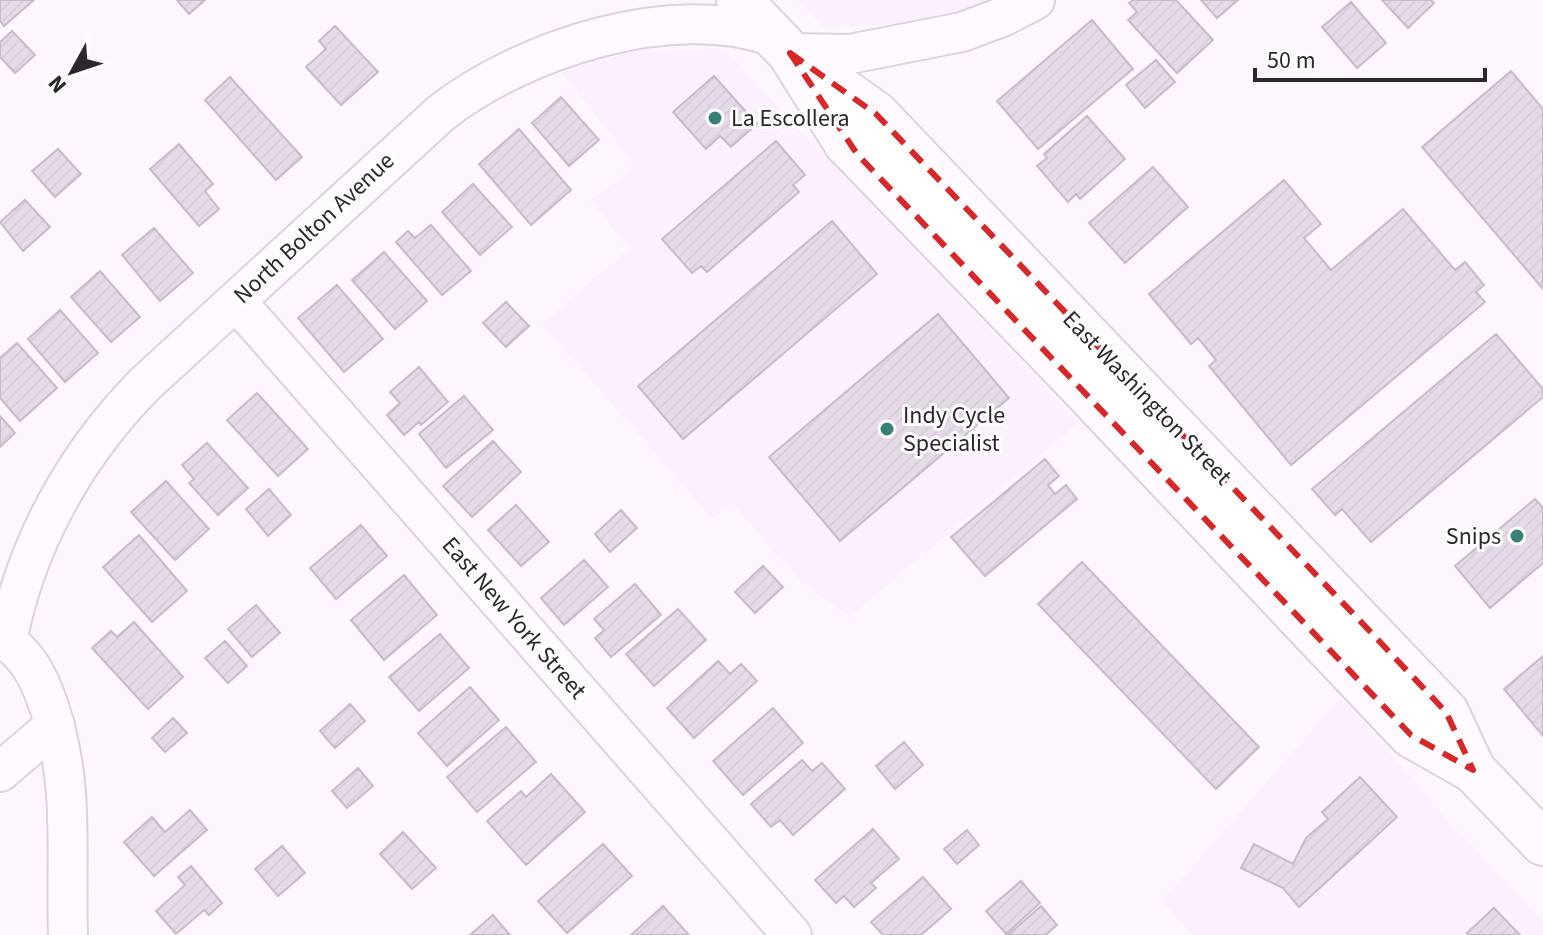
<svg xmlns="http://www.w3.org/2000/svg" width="1543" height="935" font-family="'Source Sans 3',sans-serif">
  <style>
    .built { fill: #fbe7fc }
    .building { fill: url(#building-hatch); stroke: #857487; stroke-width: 2 }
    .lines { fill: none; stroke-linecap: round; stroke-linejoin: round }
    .minor-casing { stroke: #b7a4b8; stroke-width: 42 }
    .major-casing { stroke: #b7a4b8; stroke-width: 48 }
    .minor { stroke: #fff; stroke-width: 38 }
    .major { stroke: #fff; stroke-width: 44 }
    .marked { fill: none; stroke: #d62828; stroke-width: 6; stroke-dasharray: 16 10; stroke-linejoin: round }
    .poi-dot { fill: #3a8077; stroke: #fff; stroke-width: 3 }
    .labels { text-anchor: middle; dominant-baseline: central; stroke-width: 6; stroke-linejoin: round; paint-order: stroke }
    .poi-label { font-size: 24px; fill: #2e262e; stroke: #fff; text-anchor: start }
    .street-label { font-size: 24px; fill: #2e262e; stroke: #fff }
  </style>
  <defs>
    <pattern id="building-hatch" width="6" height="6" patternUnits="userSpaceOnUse" patternTransform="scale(2)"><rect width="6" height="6" fill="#c9b7cc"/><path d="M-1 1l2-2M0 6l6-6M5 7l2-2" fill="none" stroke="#ad9db0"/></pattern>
  </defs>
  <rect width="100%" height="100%" fill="#fef6ff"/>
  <path class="built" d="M798 0H991L969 10 904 24 823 27Z
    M723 49 1079 423 850 617 803 585 732 503 712 519 542 324 629 248 591 201 634 165 561 71 609 54Z
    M1341 697 1463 837 1543 921V935H1192L1162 901Z"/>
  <path class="building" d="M0 0H34L4 26 0 21Z
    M177 0H205L189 14Z
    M1133 0H1176L1213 40 1177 73 1128 20 1137 12 1129 3Z
    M1201 0H1238L1217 18Z
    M1382 0H1431L1434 3 1408 28Z
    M1351 2 1386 43 1357 68 1322 27Z
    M1092 20 1133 69 1038 149 997 101Z
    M335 26 378 72 341 105 306 67 326 49 319 41Z
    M12 31 35 55 15 73 0 57V42Z
    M1156 60 1175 82 1145 108 1126 85Z
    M1511 71 1543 109V289L1422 147Z
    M714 76 757 124 731 147 720 136 706 149 673 112Z
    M230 77 302 157 276 180 205 100Z
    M561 97 599 140 569 166 532 123Z
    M1087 116 1125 159 1080 199 1076 194 1068 202 1037 166 1047 158 1044 154Z
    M519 129 571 190 531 225 479 164Z
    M776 141 805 175 793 185 799 192 707 272 701 266 692 273 662 239Z
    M179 144 213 184 205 191 219 209 199 226 150 169Z
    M58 149 81 174 55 197 32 171Z
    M1153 167 1188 207 1125 263 1089 223Z
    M1284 180 1321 224 1304 238 1331 270 1403 209 1455 270 1465 262 1484 285 1476 292 1485 302 1291 465 1209 366 1216 360 1198 338 1191 344 1149 294Z
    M473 184 512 227 480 255 442 212Z
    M25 200 50 227 23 251 0 222Z
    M832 221 877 274 683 439 638 386Z
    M431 225 471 271 442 295 396 242 408 231 415 238Z
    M154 228 193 273 160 301 122 255Z
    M384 252 427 301 395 329 352 280Z
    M100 271 140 317 111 342 71 297Z
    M337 285 383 339 344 372 298 318Z
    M506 302 529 326 506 347 483 323Z
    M60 310 98 353 65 382 28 339Z
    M938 314 1009 398 840 541 769 457Z
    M1496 334 1543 389V397L1371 542 1342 509 1335 515 1312 489Z
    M17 343 57 388 20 421 0 398V358Z
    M419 367 448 402 421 425 419 422 404 435 387 415 400 403 390 392Z
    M257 393 308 449 278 476 227 420Z
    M464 396 493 430 446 468 419 434Z
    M0 416 15 433 0 447Z
    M493 441 521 472 472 517 443 486Z
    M207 443 248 488 218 515 189 483 194 479 182 465Z
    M1045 459 1059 476 1048 485 1055 494 1066 485 1077 499 985 576 951 537Z
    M166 481 209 529 175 560 131 512Z
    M269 489 291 515 268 536 246 509Z
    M1535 499 1543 508V563L1490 608 1455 566Z
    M516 505 549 542 521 566 488 530Z
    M621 510 637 528 610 552 595 534Z
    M361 525 387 556 336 599 310 568Z
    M139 535 187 591 152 622 103 567Z
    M584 560 608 587 564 625 541 598Z
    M1082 562 1259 747 1216 789 1038 604Z
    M763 566 783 587 755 613 735 592Z
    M404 575 437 615 384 660 351 620Z
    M635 584 661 615 611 657 595 638 604 630 594 619Z
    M256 605 280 633 252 657 228 629Z
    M678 609 706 640 654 686 626 654Z
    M134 622 183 677 148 709 92 648 111 631 117 637Z
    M440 634 469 668 419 711 389 677Z
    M225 641 247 666 228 683 205 658Z
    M1543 656V736L1504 689Z
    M718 661 730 674 741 664 757 681 694 738 667 708Z
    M470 687 499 720 447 766 418 733Z
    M350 704 365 721 335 748 320 731Z
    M773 708 803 743 743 795 713 761Z
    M173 718 187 733 165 752 152 738Z
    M506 727 536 762 477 812 447 777Z
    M904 742 923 765 895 789 876 766Z
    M802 760 812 771 822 763 845 789 793 835 780 820 771 827 751 804Z
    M358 768 373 786 347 808 332 791Z
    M551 774 585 812 526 865 487 821 521 791 526 797Z
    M1360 777 1397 817 1299 907 1283 888 1241 868 1254 844 1293 864 1306 838 1328 819 1322 812Z
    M190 810 207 830 154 876 124 842 152 817 165 832Z
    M873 829 899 859 871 883 876 888 854 907 844 896 836 903 815 880Z
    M967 830 979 845 957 864 944 849Z
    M403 832 436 868 412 889 380 854Z
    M603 844 632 876 567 933 538 901Z
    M282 846 305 873 278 896 255 869Z
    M191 866 222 903 209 915 204 910 176 934 156 911 185 885 178 877Z
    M923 877 951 909 921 935H883L871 922Z
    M1021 881 1040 903 1006 934 986 911Z
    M663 906 689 935H631Z
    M1041 906 1057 925 1046 935H1008Z
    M1494 908 1520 935H1469L1467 933Z
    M493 915 510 935H470Z"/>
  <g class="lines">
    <defs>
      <path id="minor" d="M790 53 850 54 962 32 1002 17 1035 0
        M236 301 792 935
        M0 637C25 651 38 675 47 701 76 783 65 851 68 935
        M7 641C26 544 75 455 145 384L441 113C523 49 673 0 774 37
        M0 772 55 725"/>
      <path id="major" d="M739 0 790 53 876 114 1446 712 1473 770
        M790 53 847 144 857 154 1078 383 1411 735 1473 770 1543 843"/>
    </defs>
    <use href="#minor" class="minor-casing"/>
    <use href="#major" class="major-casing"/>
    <use href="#minor" class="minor"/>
    <use href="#major" class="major"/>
  </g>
  <path d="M0 0H1543V935H0ZM790 53 876 114 1363 624 1446 712 1473 770 1411 735 857 154Z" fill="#fef6ff" fill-opacity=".55" fill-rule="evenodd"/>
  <path class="marked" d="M790 53 876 114 1363 624 1446 712 1473 770 1411 735 857 154Z"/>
  <g class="poi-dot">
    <circle cx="715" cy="118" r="8"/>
    <circle cx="887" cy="429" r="8"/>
    <circle cx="1517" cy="536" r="8"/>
  </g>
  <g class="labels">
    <g class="poi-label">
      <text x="731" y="118">La Escollera</text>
      <text x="903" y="415">Indy Cycle<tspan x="903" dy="28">Specialist</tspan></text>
      <text x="1501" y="536" text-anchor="end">Snips</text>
    </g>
    <g class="street-label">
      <text transform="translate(314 228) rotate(-43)">North Bolton Avenue</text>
      <text transform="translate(1147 398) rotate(46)">East Washington Street</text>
      <text transform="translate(514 618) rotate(49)">East New York Street</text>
    </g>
  </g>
  <g transform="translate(72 72) rotate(230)" stroke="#ffffff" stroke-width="6" paint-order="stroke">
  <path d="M0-6L14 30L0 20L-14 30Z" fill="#2e262e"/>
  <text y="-12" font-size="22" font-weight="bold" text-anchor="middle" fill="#2e262e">N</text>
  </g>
  <path d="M1255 68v12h230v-12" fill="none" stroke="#2e262e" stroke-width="4"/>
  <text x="1267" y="68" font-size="24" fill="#2e262e" stroke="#ffffff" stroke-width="6" paint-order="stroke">50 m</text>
</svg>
